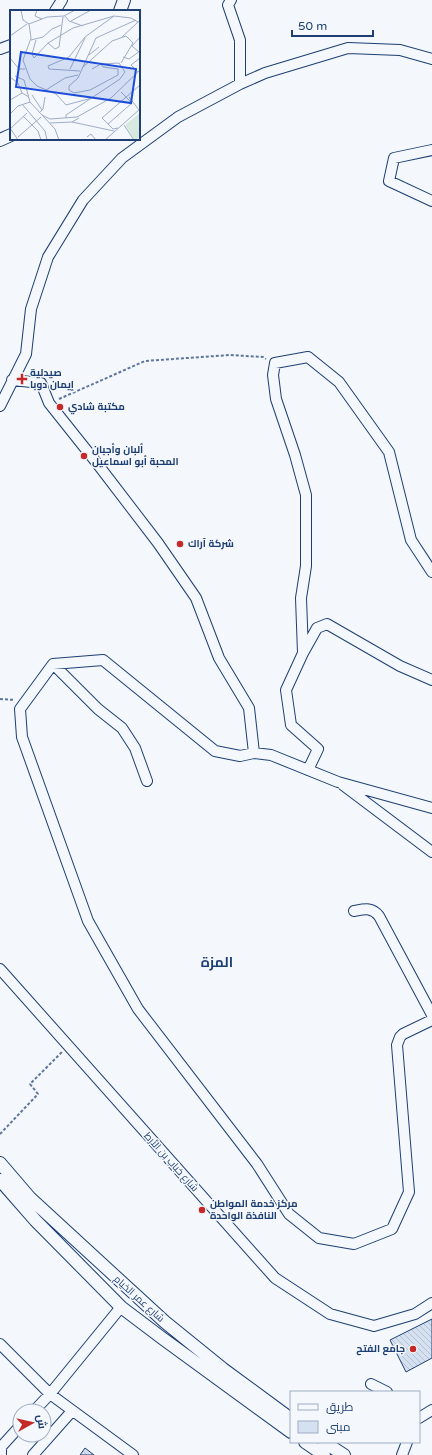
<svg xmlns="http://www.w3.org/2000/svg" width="432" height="1455" font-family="'Varela Round',Cairo,sans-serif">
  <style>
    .building { fill: url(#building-back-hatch); stroke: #1d3f73 }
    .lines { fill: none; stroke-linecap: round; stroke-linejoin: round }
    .minor-casing { stroke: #1d3f73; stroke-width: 12 }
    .tertiary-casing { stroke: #1d3f73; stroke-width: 14 }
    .path { stroke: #5e769c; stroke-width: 2; stroke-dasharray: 3 2; stroke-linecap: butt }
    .minor { stroke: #f4f7fb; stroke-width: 10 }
    .tertiary { stroke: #f4f7fb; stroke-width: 12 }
    .poi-dot { fill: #c62828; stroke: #f4f7fb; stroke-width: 1.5 }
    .labels { text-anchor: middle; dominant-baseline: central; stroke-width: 3; stroke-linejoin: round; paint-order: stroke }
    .poi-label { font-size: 10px; font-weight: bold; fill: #1d3f73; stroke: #f4f7fb; text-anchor: start }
    .street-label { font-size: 10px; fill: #1d3f73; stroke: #f4f7fb }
    .district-label { font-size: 14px; font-weight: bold; fill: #1d3f73; stroke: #f4f7fb }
    .inset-road { fill: none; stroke: #9eadc5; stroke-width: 1 }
    .view { fill: #1d4ed8; fill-opacity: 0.15; stroke: #1d4ed8; stroke-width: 2 }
    .inset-edge { fill: none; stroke: #1d3f73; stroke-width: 2 }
  </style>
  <defs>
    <pattern id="building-back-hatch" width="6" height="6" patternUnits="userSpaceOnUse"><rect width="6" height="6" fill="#d5e0f0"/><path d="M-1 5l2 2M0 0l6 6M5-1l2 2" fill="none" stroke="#b6c1d1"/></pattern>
  </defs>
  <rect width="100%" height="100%" fill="#f4f7fb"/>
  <path class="building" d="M432 1319V1358L406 1372 390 1340Z
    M85 1448 94 1455H80Z"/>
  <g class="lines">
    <defs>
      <path id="minor" d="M231 0 228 5 240 40V84
        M55 11 62 0
        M0 49 11 45
        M432 150 394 158 389 181 432 201
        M12 380 41 383 49 403 96 462 158 543 196 598 219 658 249 708 254 753
        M0 406 26 354 31 309 48 257 83 200 122 158 178 117 240 84 265 73 348 48 400 50 432 59
        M303 653 317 628 327 624 400 666 432 680
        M53 664 98 709 122 728 135 748 147 781
        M308 770 318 749 291 725 286 690 303 653 301 598 306 566V495L295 455 276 399 273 375 275 363 308 357 339 382 389 452 411 540 432 572
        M343 785 432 852
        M432 808 338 782 271 755 254 753 240 756 215 751 103 660 53 664 20 709 22 737 88 921 138 1009 257 1164 289 1214 319 1238 354 1244 392 1229 409 1192 397 1045 400 1037 403 1034 432 1020
        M354 911C365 909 372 907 379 916L432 1015
        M0 969 275 1278 330 1314 374 1326 415 1314 432 1303
        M0 1344 50 1394 133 1455
        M371 1384 387 1392
        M34 1411 50 1394 121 1307
        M419 1418 432 1410
        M1 1455V1447L20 1426
        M33 1455 72 1411
        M402 1455 407 1442"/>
      <path id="tertiary" d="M120 11 124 0
        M0 140 11 135
        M0 1163 30 1198 165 1322 223 1369 291 1419
        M0 1180 35 1220 121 1307 162 1338 291 1432
        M305 1442 324 1455
        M324 1442 344 1455"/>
    </defs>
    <use href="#minor" class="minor-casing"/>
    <use href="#tertiary" class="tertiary-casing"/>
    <path class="path" d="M59 399 145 361 230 355 263 357 266 359
      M0 699 15 700
      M0 1134 38 1094 30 1084 62 1052"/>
    <use href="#minor" class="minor"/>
    <use href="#tertiary" class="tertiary"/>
  </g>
  <g class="poi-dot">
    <path d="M20 373h4v4h4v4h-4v4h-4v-4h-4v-4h4z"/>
    <circle cx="60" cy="407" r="4"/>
    <circle cx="84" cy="456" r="4"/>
    <circle cx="180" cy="544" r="4"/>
    <circle cx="202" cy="1210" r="4"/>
    <circle cx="413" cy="1349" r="4"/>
  </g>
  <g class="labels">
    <g class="poi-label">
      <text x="30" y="373">صيدلية<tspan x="30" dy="12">إيمان دوبا</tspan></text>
      <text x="68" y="407">مكتبة شادي</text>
      <text x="92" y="450">ألبان وأجبان<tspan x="92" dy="12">المحبة أبو اسماعيل</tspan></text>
      <text x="188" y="544">شركة آراك</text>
      <text x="210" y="1204">مركز خدمة المواطن<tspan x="210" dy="12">النافذة الواحدة</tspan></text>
      <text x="405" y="1349" text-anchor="end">جامع الفتح</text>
    </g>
    <g class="street-label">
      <text transform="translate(171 1162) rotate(48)">شارع خباب بن الأرط</text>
      <text transform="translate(139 1299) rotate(42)">شارع عمر الخيام</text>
    </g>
    <g class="district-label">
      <text x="217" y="962">المزة</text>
    </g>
  </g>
  <g transform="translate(10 10)">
    <rect width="130" height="130" fill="#f4f7fb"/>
    <path d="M130 103V127L125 130 115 115Z" fill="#d7e8df"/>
    <path class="inset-road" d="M11 0 13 10 19 14 21 28 13 50 20 69 27 76 46 84 56 95 82 88M27 0 25 6 32 9M55 6 59 11 73 16M61 11 81 0M19 14 37 7 54 6 65 0M0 26 17 14M112 27 128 12M21 30 33 27 42 19 51 15M26 30 22 44 24 48 38 33 45 39 49 37 53 7M38 33 63 18 104 6M129 42 122 36 130 27M79 45 89 37M113 47 119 49 130 41M0 48 9 59H15M91 54 93 57 108 59V65L80 80 64 83 59 80V76L68 68 86 28 126 10M72 58 102 31 116 26 123 33 111 53M60 59 75 28M70 61 39 59 38 56 59 47 75 27 104 6 121 8 128 12 130 11M128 62 121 55 130 48M5 66 14 70 20 92 45 119 49 130M0 67 8 73 12 83M36 80 55 68 68 65M111 82 122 93M22 85 32 100M119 87 129 100M0 90 12 83 19 87M12 94 35 121 37 130M29 103 33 99 35 87M0 104 8 96 20 92M32 105 40 109 67 107 101 88 130 60M13 106 28 121 31 130M56 108V105L110 69 115 62 109 53 91 54 82 59M62 112 104 121M40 113 62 112 69 108M98 114 122 93M114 115 124 130M0 118 8 130M108 118 103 119 92 108 130 75M0 119 17 103M8 127 31 107M77 127 81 124 86 130M95 130 130 99"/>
    <path class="view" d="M11 42 126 59 121 93 6 77Z"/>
    <rect width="130" height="130" class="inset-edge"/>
  </g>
  <rect x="290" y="1391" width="130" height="52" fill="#f4f7fb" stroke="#9eadc5"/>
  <rect x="298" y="1404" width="20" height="6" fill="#f4f7fb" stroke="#9eadc5"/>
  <text x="326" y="1411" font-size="12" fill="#1d3f73">طريق</text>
  <rect x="298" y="1421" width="20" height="12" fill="#d5e0f0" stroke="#9eadc5"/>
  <text x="326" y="1431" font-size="12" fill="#1d3f73">مبنى</text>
  <g transform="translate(32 1423) rotate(82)"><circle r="19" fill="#f4f7fb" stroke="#9eadc5"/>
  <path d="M0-3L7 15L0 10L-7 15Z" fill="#c62828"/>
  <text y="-6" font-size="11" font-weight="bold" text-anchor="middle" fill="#1d3f73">ش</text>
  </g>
  <path d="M292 30v6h81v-6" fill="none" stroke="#1d3f73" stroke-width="2"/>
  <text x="298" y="30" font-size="12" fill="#1d3f73" stroke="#f4f7fb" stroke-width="3" paint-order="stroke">50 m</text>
</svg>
